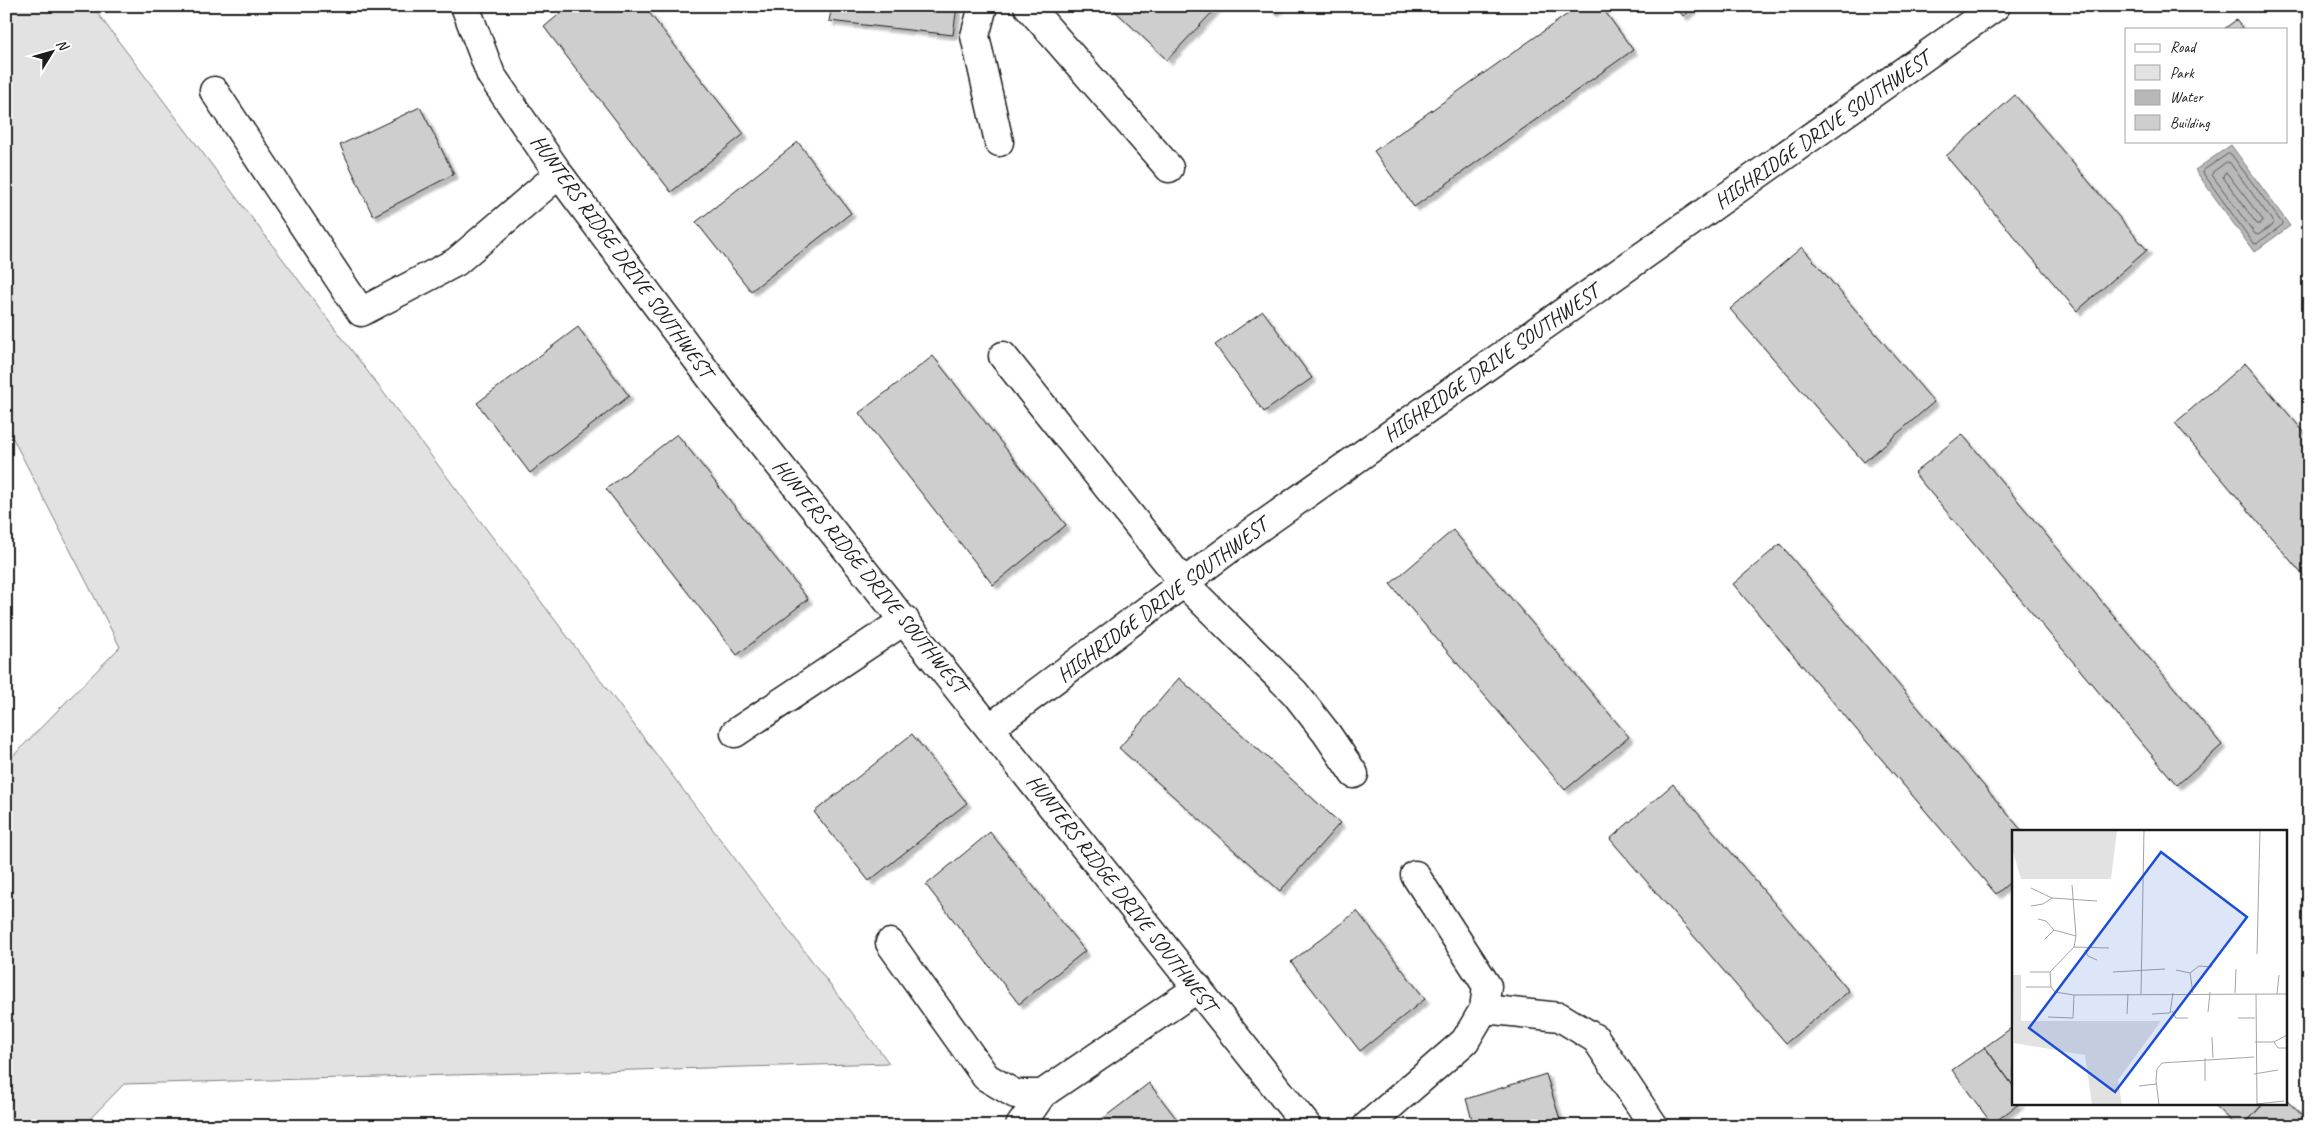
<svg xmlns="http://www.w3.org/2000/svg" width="2315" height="1132" font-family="Caveat,sans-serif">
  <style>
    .green { fill: #e2e2e2; stroke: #7f7f7f }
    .water { fill: #b8b8b8; stroke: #7a7a7a }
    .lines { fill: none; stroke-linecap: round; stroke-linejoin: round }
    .shore { stroke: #5a5a5a; stroke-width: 1 }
    .building { fill: #cecece; stroke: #1c1c1c; filter: url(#shadow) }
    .minor-casing { stroke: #1c1c1c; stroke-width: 31 }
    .minor { stroke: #fff; stroke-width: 28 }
    .labels { text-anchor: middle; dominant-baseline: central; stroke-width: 4.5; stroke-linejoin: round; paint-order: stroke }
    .street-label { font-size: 21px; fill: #1c1c1c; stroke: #fff }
    .inset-road { fill: none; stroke: #a4a4a4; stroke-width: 1 }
    .view { fill: #1d4ed8; fill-opacity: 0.15; stroke: #1d4ed8; stroke-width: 2.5 }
    .inset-edge { fill: none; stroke: #1c1c1c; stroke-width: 2.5 }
  </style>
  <defs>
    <filter id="shadow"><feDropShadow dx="4.5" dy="4.5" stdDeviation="1" flood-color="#0004"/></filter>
  </defs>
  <rect width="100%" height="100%" fill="#fff"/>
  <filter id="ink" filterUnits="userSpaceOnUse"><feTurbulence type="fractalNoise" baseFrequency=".02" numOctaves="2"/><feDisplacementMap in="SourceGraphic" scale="10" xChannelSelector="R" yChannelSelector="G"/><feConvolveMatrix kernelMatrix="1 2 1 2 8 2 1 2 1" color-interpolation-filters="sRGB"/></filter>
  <g filter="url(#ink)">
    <path class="green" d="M6 6H92L889 1063 124 1084 83 1126H6V763L120 647 6 425Z"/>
    <path class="water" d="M2231 145 2290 226 2254 252 2195 170Z"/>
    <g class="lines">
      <path class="shore" d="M2228 154H2231L2282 223 2281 226 2256 244 2253 243 2203 173 2204 170Z
        M2227 162 2230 163 2273 222V225L2258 235 2255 234 2212 175 2213 172Z
        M2226 172 2263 220 2260 224H2257L2223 177Z"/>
    </g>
    <path class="building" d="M569 6H644L744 134 671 192 544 27Z
      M832 6H957L953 35 829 21Z
      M1110 6H1218L1167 60Z
      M1269 6H1282L1273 12Z
      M1579 6H1601L1633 50 1414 207 1374 151Z
      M1675 6H1697L1683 16Z
      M2236 20 2243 29H2224Z
      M2015 95 2147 250 2077 311 1946 156Z
      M420 107 454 174 373 216 340 145Z
      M798 142 851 213 751 291 696 222Z
      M1802 247 1934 402 1864 462 1730 309Z
      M1263 311 1312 378 1264 412 1215 345Z
      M578 327 629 396 530 473 477 403Z
      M933 356 1066 525 993 585 859 413Z
      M2245 363 2309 438V576L2306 579 2175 423Z
      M677 434 808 599 737 655 606 489Z
      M1962 434 2222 745 2177 785 1914 473Z
      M1453 530 1629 737 1565 790 1390 584Z
      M1780 544 2022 831H2014V879L1996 894 1733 584Z
      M1179 678 1340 823 1280 891 1119 748Z
      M912 734 967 803 869 881 814 812Z
      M1673 784 1849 991 1786 1043 1610 839Z
      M990 832 1085 951 1019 1004 926 885Z
      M1357 911 1425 999 1360 1051 1291 962Z
      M2014 1026V1087L1985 1047Z
      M1985 1047 2014 1087V1103H2020L1992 1124 1952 1070Z
      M1546 1074 1562 1126H1474L1466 1099Z
      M1149 1083 1182 1126H1093Z
      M2286 1100 2305 1118 2298 1126H2243L2264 1103H2286Z
      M2212 1103H2264L2243 1126H2236Z
      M2305 1118 2309 1122V1126H2298Z"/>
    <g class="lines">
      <defs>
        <path id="minor" d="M465 6 491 75 559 174 722 393 1307 1126
          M983 6 975 36 999 142
          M1028 6 1169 168
          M214 91 361 312 456 262 559 174
          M1003 356 1184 583 1295 693 1327 734 1354 774
          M991 727 1233 546 1996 6
          M735 733 905 620
          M890 943 986 1077 1015 1094H1042L1198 988
          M1484 1009 1560 1017 1596 1039 1654 1126
          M1020 1126 1042 1094
          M1367 1126 1465 1041 1484 1009 1487 986 1415 875"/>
      </defs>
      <use href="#minor" class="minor-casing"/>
      <use href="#minor" class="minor"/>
    </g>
  </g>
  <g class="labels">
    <g class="street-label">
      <text transform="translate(1822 130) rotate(-35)">HIGHRIDGE DRIVE SOUTHWEST</text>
      <text transform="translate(622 256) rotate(54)">HUNTERS RIDGE DRIVE SOUTHWEST</text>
      <text transform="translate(1491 363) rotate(-35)">HIGHRIDGE DRIVE SOUTHWEST</text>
      <text transform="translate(870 576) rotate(51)">HUNTERS RIDGE DRIVE SOUTHWEST</text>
      <text transform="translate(1162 600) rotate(-37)">HIGHRIDGE DRIVE SOUTHWEST</text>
      <text transform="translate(1122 893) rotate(52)">HUNTERS RIDGE DRIVE SOUTHWEST</text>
    </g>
  </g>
  <g transform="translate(2012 830)">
    <rect width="275" height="275" fill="#fff"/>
    <path d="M0 0H105L99 49H9L0 18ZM1 145H9V191H149L106 250 110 275H80L73 225 2 213Z" fill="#e2e2e2"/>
    <path class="inset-road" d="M60 55 64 106 62 117 38 142 39 157 43 162 62 165 275 164M40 68 85 71M19 76 31 74 40 68 19 58M26 89 34 91 42 100M33 109 42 100 64 106M62 117 97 118M73 120 76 126 85 130M245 124 248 0M164 140 178 143 181 163M18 142H38M101 142 153 139M178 143 187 136 200 137M14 157H39M223 163 224 139M129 164 132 0M244 164 245 275M265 164 267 145M160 181 164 188H176M196 182 198 162M115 184 116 164M140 184 158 183 161 163M36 187 61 188 62 165M226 188H243M200 207 201 228M243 212H262L275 205M262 212 266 218H275M193 228V251M242 244 266 240M127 256 144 254M245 274 272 271M147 275 144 250 145 239 150 233 242 227"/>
    <path class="view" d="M149 22 235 87 103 262 17 198Z"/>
    <rect width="275" height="275" class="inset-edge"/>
  </g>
  <rect width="2315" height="1132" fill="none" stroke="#fff" stroke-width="25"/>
  <rect x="12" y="12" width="2290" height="1107" fill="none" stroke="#1c1c1c" stroke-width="2" filter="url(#ink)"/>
  <rect x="2125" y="28" width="162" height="115" fill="#ffffff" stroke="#a4a4a4"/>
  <rect x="2135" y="44" width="25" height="8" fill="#ffffff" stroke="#a4a4a4"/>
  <text x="2170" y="52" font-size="15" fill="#1c1c1c">Road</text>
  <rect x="2135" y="65" width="25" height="15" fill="#e2e2e2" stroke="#a4a4a4"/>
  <text x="2170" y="78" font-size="15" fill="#1c1c1c">Park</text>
  <rect x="2135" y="90" width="25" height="15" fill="#b8b8b8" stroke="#a4a4a4"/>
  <text x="2170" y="102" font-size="15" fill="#1c1c1c">Water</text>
  <rect x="2135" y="115" width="25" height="15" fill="#cecece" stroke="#a4a4a4"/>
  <text x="2170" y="128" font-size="15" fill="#1c1c1c">Building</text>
  <g transform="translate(52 52) rotate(53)" stroke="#ffffff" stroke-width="4" paint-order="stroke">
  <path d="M0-4L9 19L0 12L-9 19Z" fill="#1c1c1c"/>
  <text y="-8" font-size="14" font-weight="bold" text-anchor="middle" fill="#1c1c1c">N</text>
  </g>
</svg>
